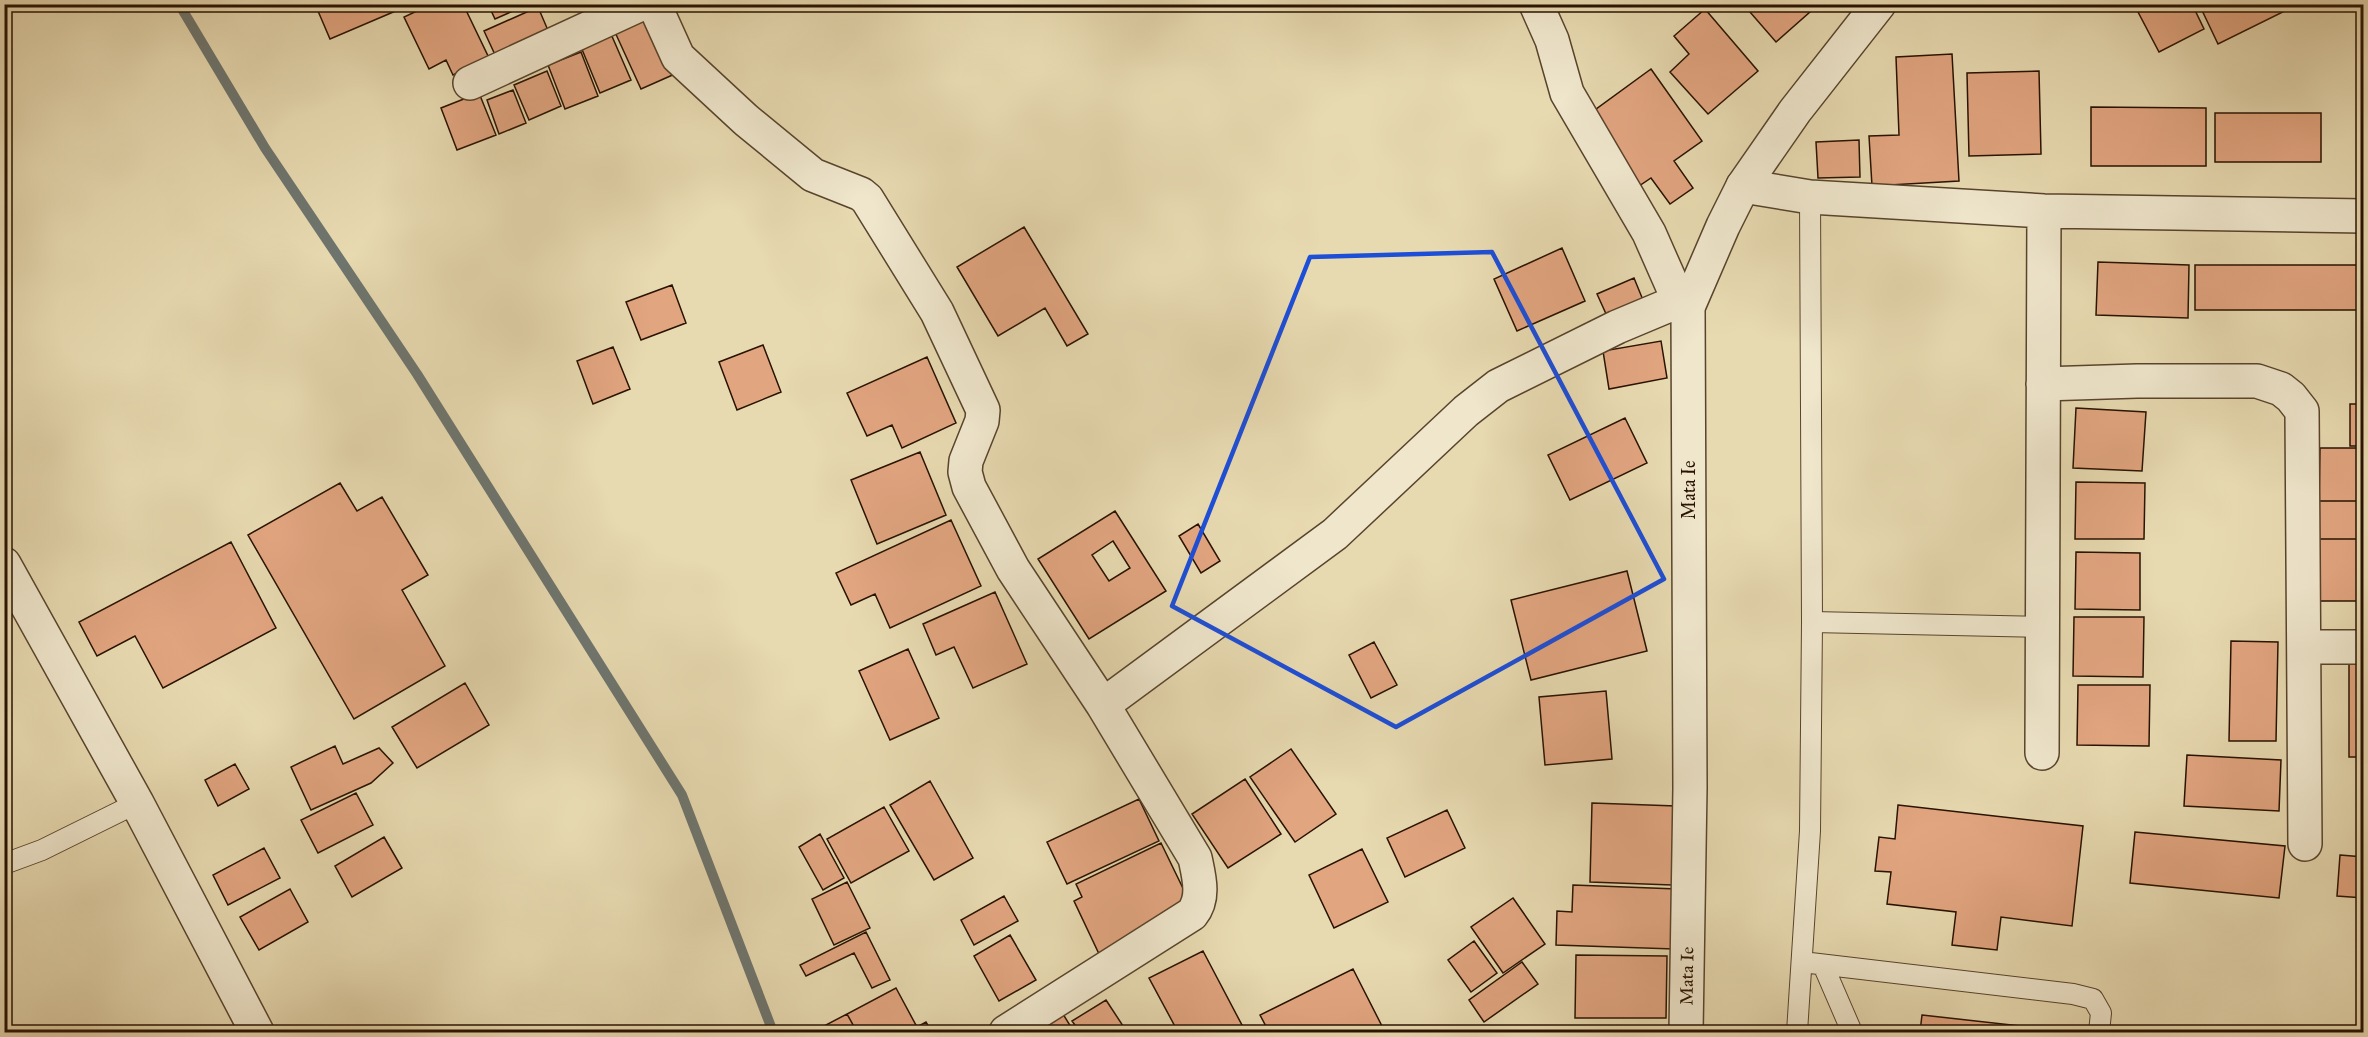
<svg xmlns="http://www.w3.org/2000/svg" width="2368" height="1037" font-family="'IM FELL Great Primer',serif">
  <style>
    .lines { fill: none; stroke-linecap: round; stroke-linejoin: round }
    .stream { stroke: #6e756e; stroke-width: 10 }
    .building { fill: #e1a580; stroke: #281200; stroke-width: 1.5; fill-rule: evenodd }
    .service-casing { stroke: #58442c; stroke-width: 22 }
    .minor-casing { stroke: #58442c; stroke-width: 36 }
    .tertiary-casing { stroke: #58442c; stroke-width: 36 }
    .service { stroke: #efe6cc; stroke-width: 20 }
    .minor { stroke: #efe6cc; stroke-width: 33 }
    .tertiary { stroke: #efe6cc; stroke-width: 33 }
    .marked { fill: none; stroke: #1d4ed8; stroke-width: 4.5; stroke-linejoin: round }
    .labels { text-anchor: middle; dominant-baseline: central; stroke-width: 4.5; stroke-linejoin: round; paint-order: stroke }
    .street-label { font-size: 18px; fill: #281200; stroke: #efe6cc }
  </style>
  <rect width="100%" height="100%" fill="#e7d9b0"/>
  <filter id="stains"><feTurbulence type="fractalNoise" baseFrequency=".00333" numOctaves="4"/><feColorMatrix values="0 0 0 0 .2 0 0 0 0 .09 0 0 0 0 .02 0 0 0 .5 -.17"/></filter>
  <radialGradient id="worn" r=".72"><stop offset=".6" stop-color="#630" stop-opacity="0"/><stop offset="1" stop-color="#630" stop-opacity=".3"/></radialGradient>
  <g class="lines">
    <path class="stream" d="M179 4 265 148 417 374 682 795 773 1032"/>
  </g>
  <path class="building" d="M315 4H404L405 7 330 39Z
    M419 4H463L489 58 453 75 446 60 429 69 404 17 421 9Z
    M488 4H529L495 19Z
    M578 4H610L585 18Z
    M1743 4H1819L1776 42Z
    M2148 4H2192L2204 29 2159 52 2137 10Z
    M2199 4H2299L2218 44Z
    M538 7 550 35 497 59 484 31Z
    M1705 9 1758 71 1708 114 1670 72 1689 54 1674 36Z
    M651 14 677 73 641 89 614 30Z
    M611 34 631 80 600 93 581 47Z
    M581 52 598 96 565 109 548 65Z
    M1952 54 1959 181 1872 186 1869 136 1899 135 1896 57Z
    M1651 69 1702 141 1674 161 1693 188 1670 204 1651 178 1639 186 1588 115Z
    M547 71 561 106 529 120 514 85Z
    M2039 71 2041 154 1969 156 1967 73Z
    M513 90 526 123 499 134 487 100Z
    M479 93 496 135 457 150 441 108Z
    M2358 100H2364V152H2359Z
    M2091 107 2206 108V166H2091Z
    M2215 113H2321V162H2215Z
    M1859 140 1860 177 1818 178 1816 142Z
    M1024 227 1088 334 1067 346 1045 308 998 336 957 267Z
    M1562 248 1585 301 1517 331 1494 279Z
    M2098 262 2189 265 2188 318 2096 315Z
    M2195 265H2364V310H2195Z
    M1634 278 1643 300 1607 316 1597 294Z
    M672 285 686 323 641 340 626 302Z
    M1661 341 1667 378 1609 389 1603 351Z
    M763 345 781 392 737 410 719 362Z
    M613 347 630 389 593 404 577 361Z
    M927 357 956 423 902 448 892 425 867 436 847 393Z
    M2350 404H2364V446H2350Z
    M2076 408 2146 412 2142 471 2073 468Z
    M1625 418 1647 463 1570 500 1548 455Z
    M2320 448H2364V501H2319Z
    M920 452 946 515 877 544 851 480Z
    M2076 482 2145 483 2144 539H2075Z
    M340 483 357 511 382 497 428 575 402 590 445 666 354 719 248 535Z
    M2319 501H2364V539H2319Z
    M1115 511 1166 591 1089 639 1038 559ZM1113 541 1130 568 1109 581 1092 555Z
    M951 520 981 586 890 628 875 594 851 605 836 573Z
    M1198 524 1220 561 1201 573 1179 536Z
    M2319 539H2364V601H2319Z
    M231 542 276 628 163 688 135 636 97 656 79 622Z
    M2076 552 2140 553V610L2075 609Z
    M1627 571 1647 651 1531 680 1511 600Z
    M995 592 1027 664 973 688 954 647 936 655 923 624Z
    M2074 617H2144L2143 677 2073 676Z
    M2231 641 2278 642 2276 741H2229Z
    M1374 642 1397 685 1371 698 1349 655Z
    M908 649 939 718 890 740 859 671Z
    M2349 663H2364V757H2349Z
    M465 683 489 725 417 768 392 727Z
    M2078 685H2150L2149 746 2077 745Z
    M1606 691 1612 759 1545 765 1539 697Z
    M335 746 343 764 379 748 393 763 371 783 311 810 291 767Z
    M1291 749 1336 814 1295 842 1250 777Z
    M2187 755 2281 760 2279 811 2184 806Z
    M235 764 249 789 218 806 205 780Z
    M1245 779 1281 834 1228 868 1192 814Z
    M930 781 973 858 934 880 890 805Z
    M356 793 373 825 318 853 301 820Z
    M1139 799 1159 841 1067 884 1047 842Z
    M1592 803 1676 806 1672 885 1590 882Z
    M1898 805 2083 826 2072 926 2001 917 1997 950 1952 945 1956 912 1887 904 1891 872 1875 871 1879 837 1895 839Z
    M884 807 909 851 851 883 827 839Z
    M1447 810 1465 848 1405 877 1387 838Z
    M2135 832 2285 846 2279 898 2130 883Z
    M820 834 844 878 823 890 799 847Z
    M384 837 402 868 352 897 335 866Z
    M1161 843 1194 911 1100 956 1074 901 1082 897 1076 884Z
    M264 848 280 878 228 905 213 875Z
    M1362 849 1388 902 1334 928 1309 875Z
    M2340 855 2364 857V898L2337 896Z
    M847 882 870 928 834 945 812 899Z
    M1573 885 1677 889 1674 949 1556 945 1557 911 1572 912Z
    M290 889 308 922 259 950 240 917Z
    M1004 896 1018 921 974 945 961 920Z
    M1513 898 1545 944 1503 973 1471 927Z
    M866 932 890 980 872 988 854 953 806 976 800 965Z
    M1010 935 1036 980 999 1001 974 956Z
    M1474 941 1497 973 1471 992 1448 960Z
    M1203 951 1243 1027 1232 1032H1178L1149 978Z
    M1576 955 1667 956 1666 1018H1575Z
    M1522 962 1538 984 1484 1022 1469 1000Z
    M1353 969 1385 1032H1269L1260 1015Z
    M896 988 917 1027 926 1022 932 1032H857L847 1014Z
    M1106 1000 1127 1032H1080L1072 1021Z
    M847 1014 857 1032H825L822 1027Z
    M1063 1014 1074 1032H1034Z
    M1922 1015 2075 1032H1920Z
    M1571 1027H1661V1032H1571Z"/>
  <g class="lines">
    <defs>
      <path id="service" d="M1812 622 2042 627
        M4 864 42 850 137 803
        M1802 962 2073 994 2093 999 2101 1013 2099 1032
        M1823 965 1852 1032
        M1797 1032 1810 831 1812 622 1810 197"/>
      <path id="minor" d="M654 4 678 57 746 120 813 175 861 194 867 199 937 312 983 410 982 421 966 461 965 472 969 487 1013 569 1103 705 1195 858C1199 877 1205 898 1192 914L1006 1032
        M1536 4 1552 40 1567 93 1649 233 1679 301
        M470 83 641 4
        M1743 186 1810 197 2044 211 2364 216
        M2043 384 2137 381H2257L2281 389 2291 397 2302 411 2305 844
        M2305 647H2364
        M1103 705 1335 534 1466 411 1498 386 1617 327 1679 301 1688 307
        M2042 753 2044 211"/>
      <g id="tertiary">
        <path d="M4 564 137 803 257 1032"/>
        <path id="s1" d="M1686 1032 1690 788 1688 307 1723 226 1743 186 1795 111 1879 4"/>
      </g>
    </defs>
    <use href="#service" class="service-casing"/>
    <use href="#minor" class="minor-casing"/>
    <use href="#tertiary" class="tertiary-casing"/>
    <use href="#service" class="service"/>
    <use href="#minor" class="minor"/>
    <use href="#tertiary" class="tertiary"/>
  </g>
  <path class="marked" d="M1492 252 1664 579 1396 727 1172 606 1310 257Z"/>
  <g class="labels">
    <g class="street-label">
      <text transform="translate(1689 490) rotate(-90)">Mata Ie</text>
      <text stroke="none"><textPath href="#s1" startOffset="56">Mata Ie</textPath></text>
    </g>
  </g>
  <rect width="2368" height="1037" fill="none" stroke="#e7d9b0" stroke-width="24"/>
  <rect x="6" y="6" width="2356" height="1025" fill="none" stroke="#281200" stroke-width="3"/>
  <rect x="12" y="12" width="2344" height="1013" fill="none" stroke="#281200" stroke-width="1.5"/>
  <rect width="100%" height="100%" filter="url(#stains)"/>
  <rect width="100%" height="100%" fill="url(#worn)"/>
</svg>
